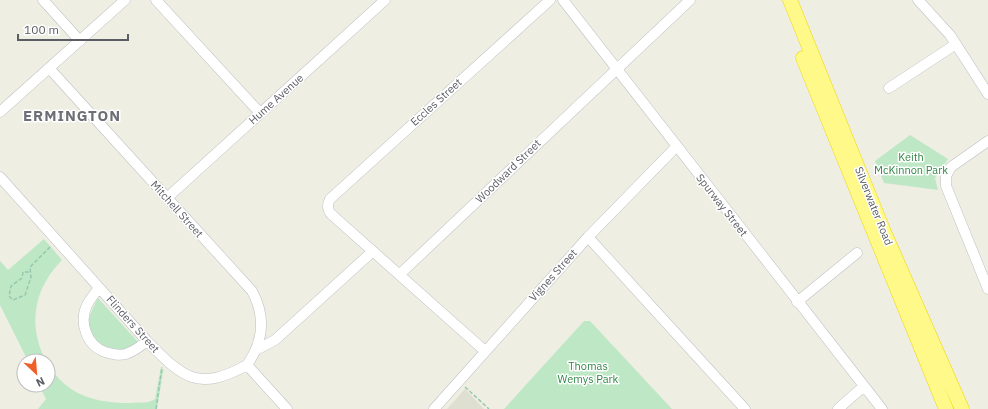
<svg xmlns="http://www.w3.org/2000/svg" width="988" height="409" font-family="'IBM Plex Sans',sans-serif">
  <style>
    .education { fill: #deded1 }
    .green { fill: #bee7c6 }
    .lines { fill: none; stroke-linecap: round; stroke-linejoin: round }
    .minor-casing { stroke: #bdbec4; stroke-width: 11 }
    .highway-casing { stroke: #f1d600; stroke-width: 15 }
    .path { stroke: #96c8af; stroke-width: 1.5; stroke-dasharray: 4 2; stroke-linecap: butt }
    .minor { stroke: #fff; stroke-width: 10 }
    .highway { stroke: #fff989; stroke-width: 14 }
    .labels { text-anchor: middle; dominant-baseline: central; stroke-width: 3; stroke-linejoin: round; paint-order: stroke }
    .street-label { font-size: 11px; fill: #5b5d64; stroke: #fff }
    .park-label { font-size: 11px; fill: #318546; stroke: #fff }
    .district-label { font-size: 15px; font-weight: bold; letter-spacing: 1px; fill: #6c6f76; stroke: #fff }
  </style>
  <rect width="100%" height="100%" fill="#eeeee2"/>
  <path class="education" d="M465 389 484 409H447Z"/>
  <path class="green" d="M910 135 948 159 935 178 938 190 884 183 875 161Z
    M44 239 62 260C34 288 27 325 46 361H28L0 305V261L8 270Z
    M98 298 139 343C122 355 99 355 91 333 90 330 88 327 88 324 89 315 94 306 98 298Z
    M584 321H590L672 409H504Z
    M48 364C67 396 96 403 131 403 139 402 149 404 155 399L161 367 164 371 163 372 157 409H38L46 399 39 385H48Z"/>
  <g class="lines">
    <defs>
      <path id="minor" d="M43 0 80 41
        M156 0 260 113
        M563 0 882 409
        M918 0 950 35 988 94
        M49 68 252 291C266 317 264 341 247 365
        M889 88 956 44
        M0 112 125 0
        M988 141 951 167 946 176V186L988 289
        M0 177 147 341C183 378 198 392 247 365L287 409
        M167 198 385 0
        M588 237 745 409
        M400 274 690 0
        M99 288C95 293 90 299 87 305 79 322 86 345 105 352 112 354 119 356 126 354 134 351 141 346 147 341
        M797 302 857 253
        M256 350 275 340 373 251
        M485 351 331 214C327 209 327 205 330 199L550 0
        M434 409 588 237 677 146
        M838 409 864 386"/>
      <path id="highway" d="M790 0 884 232 962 409
        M803 58 946 409"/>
    </defs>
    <use href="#minor" class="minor-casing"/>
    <use href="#highway" class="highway-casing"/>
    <path class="path" d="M29 272H23L22 278 11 286 9 296 13 300 25 295 31 277 30 267 51 246
      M465 387 489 409
      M156 409 162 367"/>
    <use href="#minor" class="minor"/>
    <use href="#highway" class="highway"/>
  </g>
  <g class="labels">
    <g class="street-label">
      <text transform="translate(276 99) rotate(-42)">Hume Avenue</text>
      <text transform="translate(436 102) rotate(-42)">Eccles Street</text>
      <text transform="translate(508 171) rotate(-44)">Woodward Street</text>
      <text transform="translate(722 205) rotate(52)">Spurway Street</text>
      <text transform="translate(874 206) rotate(68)">Silverwater Road</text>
      <text transform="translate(177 209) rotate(48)">Mitchell Street</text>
      <text transform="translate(553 275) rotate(-48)">Vignes Street</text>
      <text transform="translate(133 324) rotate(48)">Flinders Street</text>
    </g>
    <g class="park-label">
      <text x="911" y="157">Keith<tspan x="911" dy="13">McKinnon Park</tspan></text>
      <text x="588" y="366">Thomas<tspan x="588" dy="13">Wemys Park</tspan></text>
    </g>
    <g class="district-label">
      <text x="72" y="115">ERMINGTON</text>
    </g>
  </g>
  <g transform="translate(36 373) rotate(154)"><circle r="19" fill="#ffffff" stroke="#bdbec1"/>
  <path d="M0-3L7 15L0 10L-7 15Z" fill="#ef5f28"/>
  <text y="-6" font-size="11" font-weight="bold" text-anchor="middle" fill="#5b5d64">N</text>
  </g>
  <path d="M18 34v6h110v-6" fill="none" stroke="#5b5d64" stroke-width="2"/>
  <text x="24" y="34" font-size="12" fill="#5b5d64" stroke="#ffffff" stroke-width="3" paint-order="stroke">100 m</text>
</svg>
